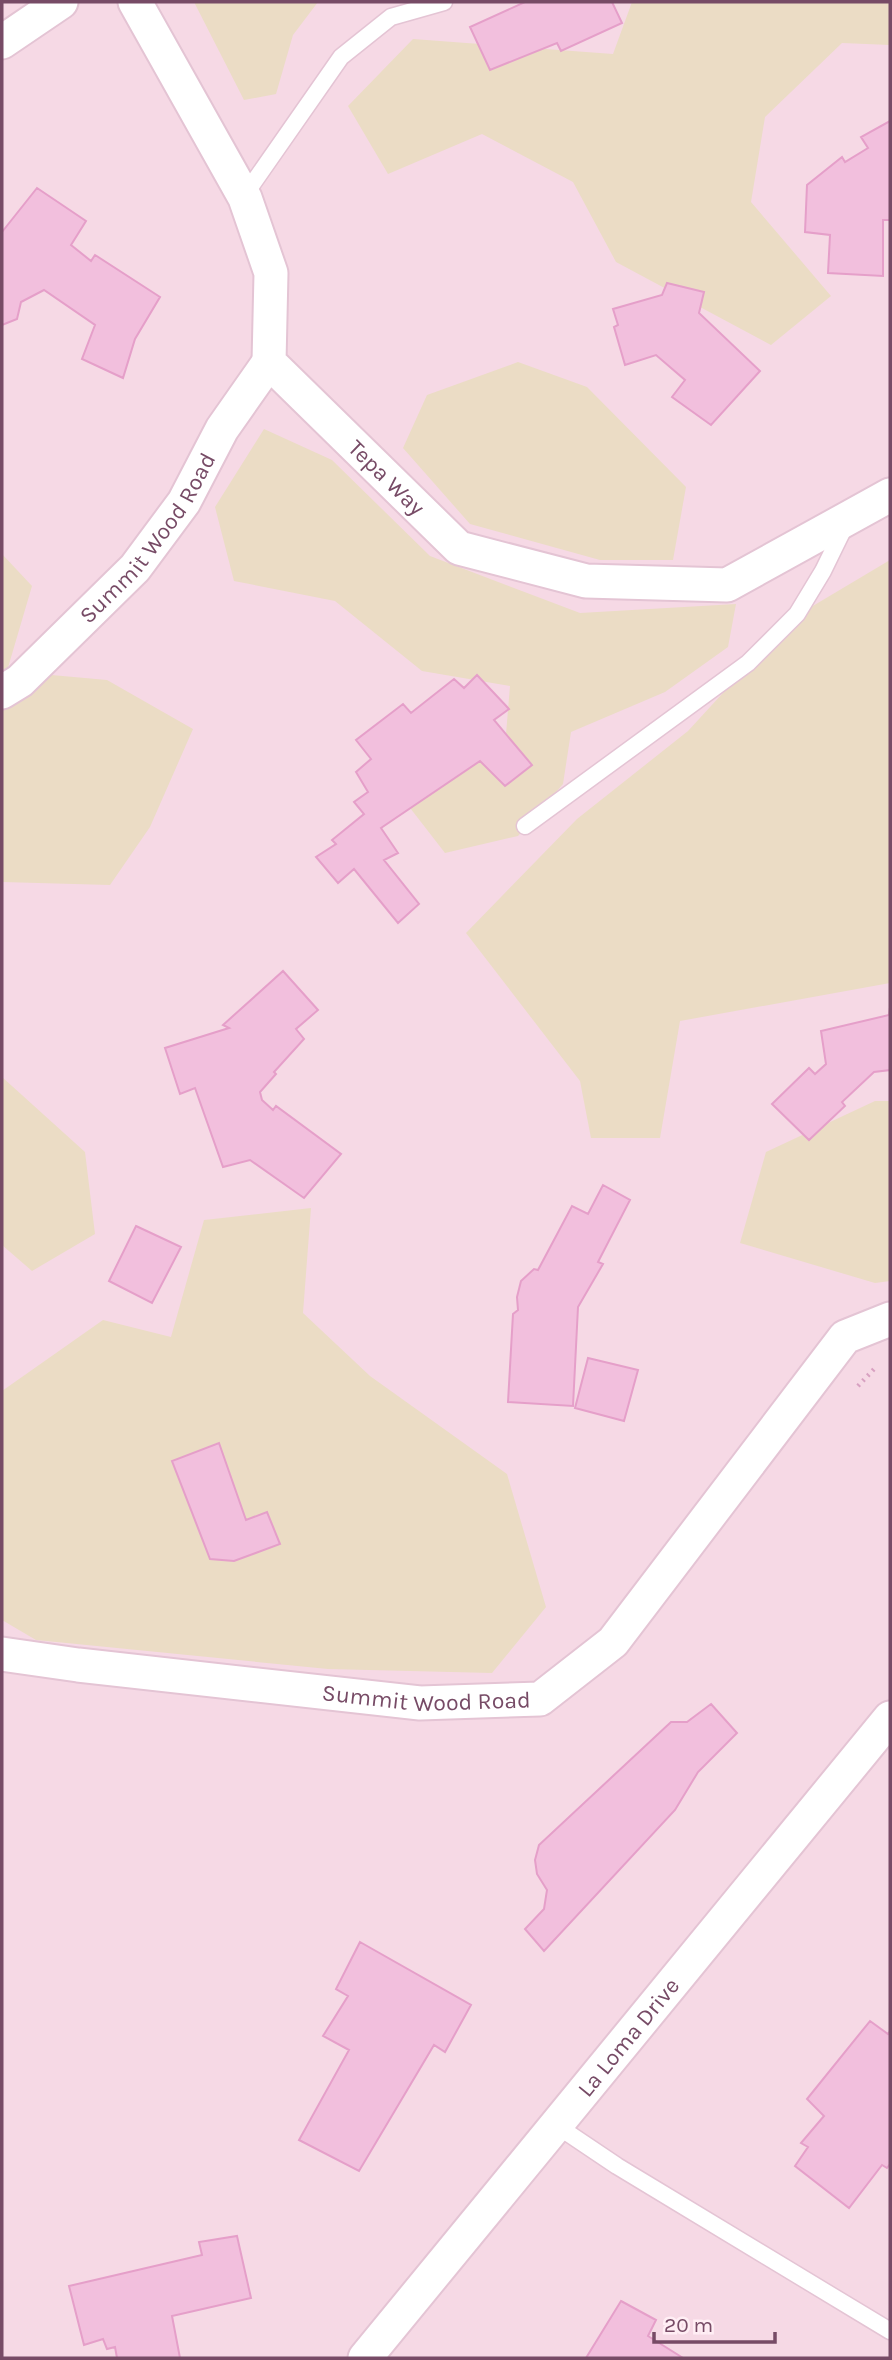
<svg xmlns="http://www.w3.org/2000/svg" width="892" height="2360" font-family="Karla,sans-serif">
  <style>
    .residential { fill: #f6d9e5 }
    .green { fill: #ebdcc5 }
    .building { fill: #f2bfdd; stroke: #e59fc9; stroke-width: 2 }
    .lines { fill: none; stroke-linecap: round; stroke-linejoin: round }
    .lane-casing { stroke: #e4c4d4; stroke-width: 19 }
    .street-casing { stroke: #e4c4d4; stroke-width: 37 }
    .path { stroke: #d8a1c1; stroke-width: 4.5; stroke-dasharray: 2 5; stroke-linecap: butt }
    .lane { stroke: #fff; stroke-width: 16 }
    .street { stroke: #fff; stroke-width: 33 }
    .labels { text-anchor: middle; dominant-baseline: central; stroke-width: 6; stroke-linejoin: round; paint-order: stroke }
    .street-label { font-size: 23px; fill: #774b66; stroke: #ffeef4 }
  </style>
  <rect width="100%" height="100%" fill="#fde7ef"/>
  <path class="residential" d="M2 2H890V2358H2Z"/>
  <path class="green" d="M194 2H318L293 35 276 94 244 100Z
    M632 2H890V45L842 43 765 117 751 202 831 296 771 345 616 262 573 182 482 134 388 174 348 106 413 39 613 54Z
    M518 362 587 387 686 487 673 560H600L470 524 403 448 427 395Z
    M264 429 332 460 430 556 580 613 736 604 728 647 665 692 571 732 563 784 518 836 445 853 407 804 505 746 510 686 422 671 335 601 234 581 215 507Z
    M2 554 32 586 7 671 107 680 193 729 150 827 110 885 2 882Z
    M890 560V983L680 1021 660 1138H591L580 1081 466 933 577 819 688 731 791 619Z
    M2 1077 85 1152 95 1234 32 1271 2 1245Z
    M875 1101H890V1281L875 1283 740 1243 766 1152Z
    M311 1208 303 1313 370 1376 507 1474 546 1607 492 1673 328 1669 36 1640 2 1620V1391L103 1320 171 1337 204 1220Z"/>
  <path class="building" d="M525 2H612L622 23 561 51 557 43 490 70 470 27Z
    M890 121V220H883V276L828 273 830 235 805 232 807 185 842 157 845 162 868 148 861 137Z
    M37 188 86 221 71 245 91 261 95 255 160 297 135 339 123 378 82 359 95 325 44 290 21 302 17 319 2 325V232Z
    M667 283 704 292 699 313 760 371 711 425 672 397 685 380 656 355 625 365 614 327 618 325 613 309 662 295Z
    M477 675 509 709 494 720 532 765 505 786 480 761 381 828 398 853 384 860 419 904 398 923 354 869 338 883 316 857 336 844 332 840 364 814 354 802 368 792 356 772 371 759 356 740 403 704 411 713 454 679 464 688Z
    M283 971 318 1010 296 1029 304 1039 274 1072 276 1074 260 1092 262 1100 273 1110 276 1106 341 1154 304 1198 250 1160 223 1167 195 1088 180 1094 165 1048 229 1028 223 1025Z
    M890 1007V1070L874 1072 842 1102 845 1106 809 1140 772 1104 809 1068 815 1074 826 1064 821 1031 889 1015Z
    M603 1185 630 1200 598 1262 603 1264 578 1307 573 1406 508 1402 513 1314 518 1310 517 1297 521 1281 534 1269 538 1270 572 1206 588 1214Z
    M136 1226 181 1247 152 1303 109 1281Z
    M588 1358 638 1370 624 1421 575 1408Z
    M219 1443 246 1520 267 1512 280 1544 234 1561 210 1559 172 1461Z
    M711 1704 737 1733 698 1772 675 1810 544 1951 525 1929 544 1909 547 1890 537 1874 535 1860 539 1845 671 1722H687Z
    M360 1942 471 2005 445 2052 434 2045 359 2171 299 2140 349 2050 323 2036 348 1996 336 1989Z
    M870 2021 888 2034 890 2031V2164L887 2168 882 2165 849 2208 795 2166 808 2147 801 2143 824 2116 807 2099Z
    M237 2236 251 2298 172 2316 180 2358H117L115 2347 107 2349 103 2339 84 2345 69 2286 202 2255 199 2242Z
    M621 2301 656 2320 648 2336 683 2358H586Z"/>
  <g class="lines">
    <defs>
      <path id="lane" d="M244 196 341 57 391 17 444 2
        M525 826 748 663 797 614 823 571 845 526
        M556 2125 617 2166 890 2331"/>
      <g id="street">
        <path id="s1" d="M135 2 245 198 271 273 269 362 459 548 586 581 727 585 890 495"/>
        <path d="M2 42 61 2"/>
        <path id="s2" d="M2 692 20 681 135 568 184 502 222 429 269 362"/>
        <path id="s3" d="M2 1654 78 1665 420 1703 540 1699 613 1642 845 1337 890 1319"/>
        <path id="s4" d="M365 2358 890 1718"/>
      </g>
    </defs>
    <use href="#lane" class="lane-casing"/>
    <use href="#street" class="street-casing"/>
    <path class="path" d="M858 1386 876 1367"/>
    <use href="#lane" class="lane"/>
    <use href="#street" class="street"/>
  </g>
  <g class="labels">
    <g class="street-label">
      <text stroke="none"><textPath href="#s1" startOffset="558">Tepa Way</textPath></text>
      <text stroke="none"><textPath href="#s2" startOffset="214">Summit Wood Road</textPath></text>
      <text stroke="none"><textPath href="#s3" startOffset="427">Summit Wood Road</textPath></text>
      <text stroke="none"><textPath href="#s4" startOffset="415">La Loma Drive</textPath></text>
    </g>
  </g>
  <rect width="892" height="2360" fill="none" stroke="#774b66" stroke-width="7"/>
  <path d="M654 2332v10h121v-10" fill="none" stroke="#774b66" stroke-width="3.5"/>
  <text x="664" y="2332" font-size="21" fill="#774b66" stroke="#ffeef4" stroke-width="5" paint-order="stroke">20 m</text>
</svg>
